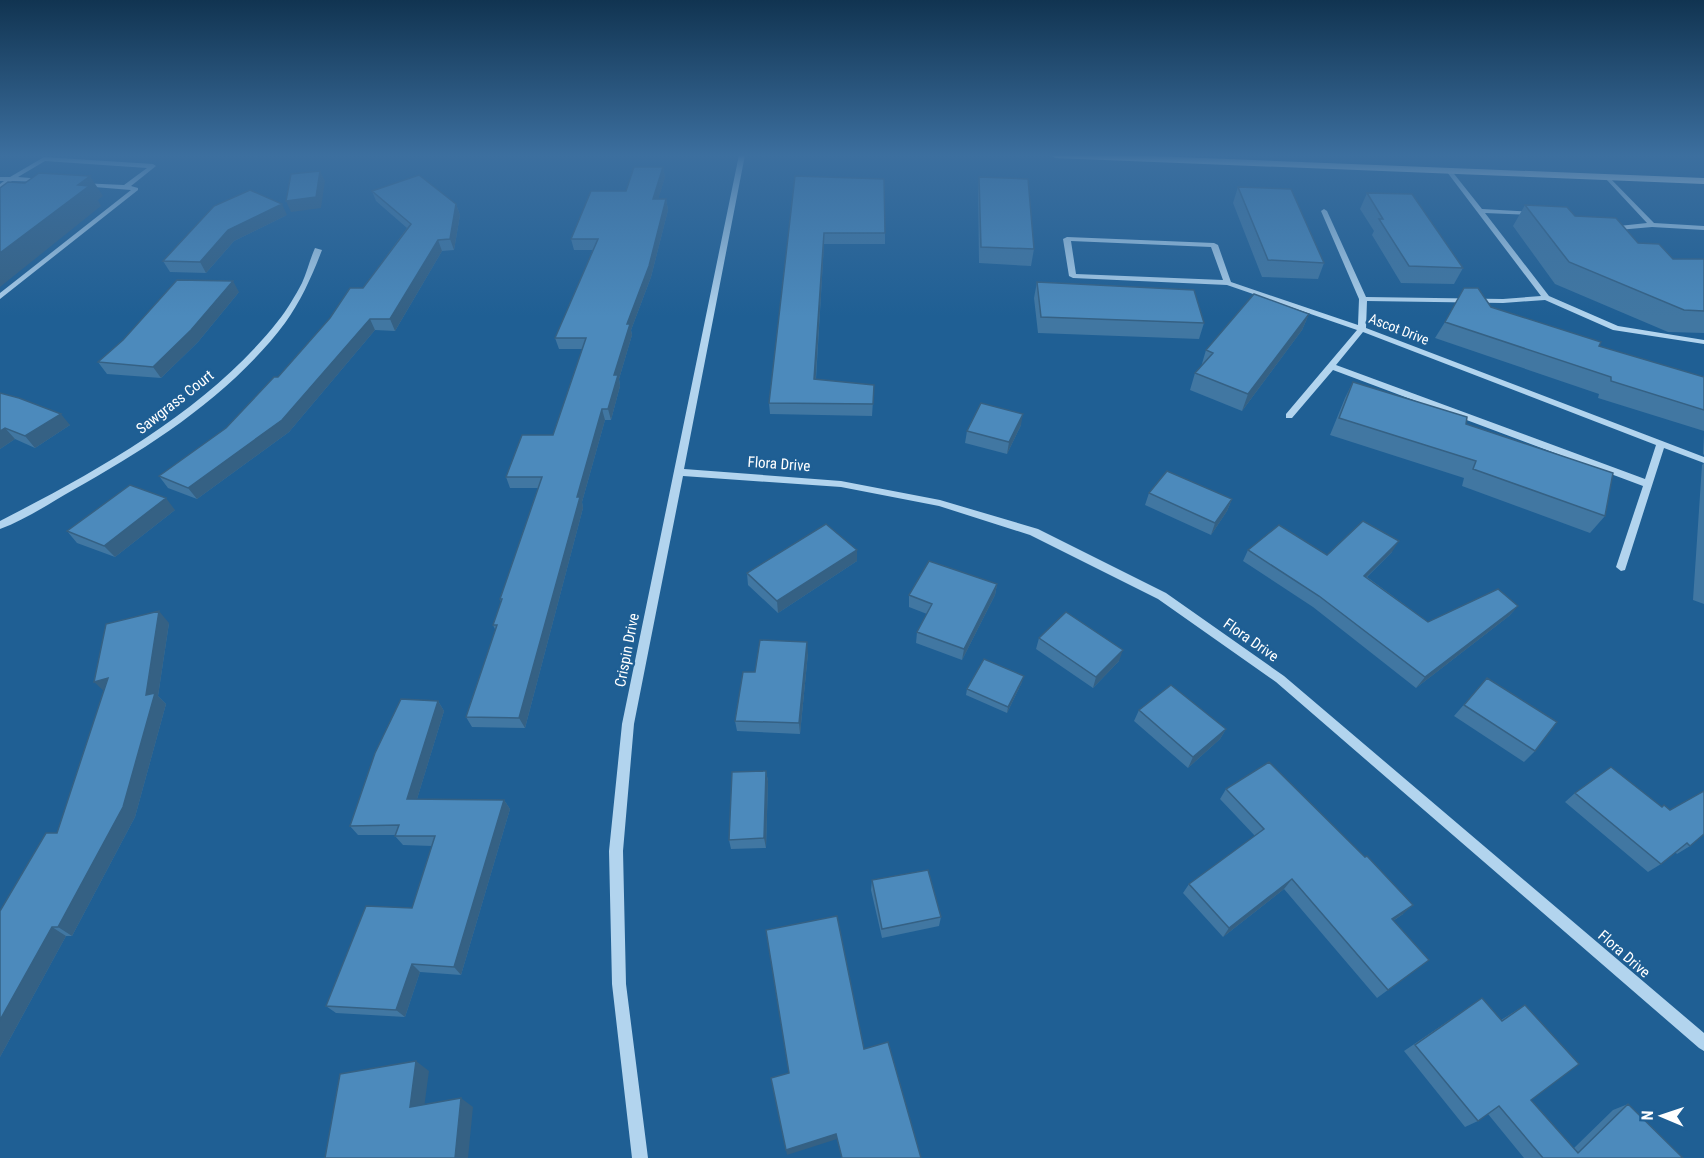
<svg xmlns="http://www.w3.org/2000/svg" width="1704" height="1158" font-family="'Roboto Condensed',sans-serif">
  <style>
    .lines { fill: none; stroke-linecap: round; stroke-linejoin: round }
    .minor { fill: #b2d4ee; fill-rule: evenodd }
    .major { fill: #f9fcff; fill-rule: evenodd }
    .wall { fill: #4177a2 }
    .shaded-wall { fill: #356184 }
    .building { fill: #4c8abc; stroke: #356184; stroke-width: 1.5 }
    .labels { text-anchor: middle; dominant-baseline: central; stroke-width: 5; stroke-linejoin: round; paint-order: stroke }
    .far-street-label { font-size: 14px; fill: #fff; stroke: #1f5f94 }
    .street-label { font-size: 15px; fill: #fff; stroke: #1f5f94 }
  </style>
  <rect width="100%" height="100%" fill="#1f5f94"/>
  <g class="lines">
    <path class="minor" d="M739 155H745L684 469 841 481 940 500 1038 529 1166 593 1284 676 1704 1033V1051L1699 1048 1276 682 1158 599 1030 535 939 506 841 487 683 476 634 724 623 851 626 984 648 1158H632L612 984 609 851 622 724Z
      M44 157 153 164 156 166 131 186 138 188V190L0 299V293L131 190 82 186 80 185V183L124 185 147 168 45 161 18 177 43 179 45 180V182L12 181 0 189V184L4 181H0V177H10Z
      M1447 170H1451L1482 209 1535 212V214L1533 215 1485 213 1549 296 1618 326 1704 340V344L1613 330 1545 300 1503 303 1367 301 1366 328 1704 457V463L1664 448 1625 570 1621 571 1616 567 1643 486 1333 370 1292 418H1286V414L1357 330 1227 285 1073 278 1069 276 1063 239 1067 237 1214 243 1218 245 1231 282 1358 325 1359 299 1321 211 1324 209 1327 211 1366 297 1503 299 1541 296 1447 172ZM1071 241 1211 247 1223 280 1076 274ZM1363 332 1656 445 1645 479 1336 365Z
      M1608 176 1654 223 1704 226V230L1652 227 1618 230 1608 226V224L1619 226 1647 223 1606 179 1605 178Z
      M315 248 322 250C312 276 301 301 285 323 231 395 150 447 73 490 50 503 25 520 0 529V521C99 470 208 410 278 321 287 310 295 296 302 283 307 272 310 259 315 248Z"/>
    <path class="major" d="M1051 155H1128L1704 178V184L1055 158Z"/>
  </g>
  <path class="wall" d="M663 167 665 177 658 199H666L668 210 651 277 631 330 632 335 619 379 620 386 611 420H605L582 502 583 508 525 728 472 727 466 717 496 631 493 625 501 602 500 599 538 488H510L506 477 553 435 583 349H559L555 338 594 250H574L571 239 626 191Z
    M795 176 885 233V244H824L816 379 874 385 872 416 770 414 769 403Z
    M979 177 1034 249 1031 266 979 263 978 193Z
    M1238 187 1324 263 1318 279 1262 277 1233 203Z
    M372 191 456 204 460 215 454 250 442 251 395 331 375 330 289 432 197 499 168 488 159 476 226 428 278 377 363 288 407 228 376 201Z
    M1367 193 1463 268 1454 284 1401 283 1372 235 1374 231 1360 209Z
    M1525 205 1575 216 1673 259H1704V333L1668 332 1555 284 1513 226Z
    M287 215 234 241 206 273 170 272 163 261Z
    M1037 282 1204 323 1199 339 1038 333 1034 298Z
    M239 292 198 342 161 378 107 374 98 362Z
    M1491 307 1599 346 1704 377V431L1598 398 1599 394 1435 338 1445 322Z
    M1309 314 1302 330 1242 411 1190 390 1195 373 1201 367 1206 350Z
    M1353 382 1466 424 1605 516 1590 533 1462 486 1464 478 1330 435 1345 398Z
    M0 393 70 425 35 448 15 439 0 449Z
    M1021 425 1007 454 965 443 967 431Z
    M1704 434V455L1703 454Z
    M1704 463V604L1693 600 1702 465Z
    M1149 493 1232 499 1227 511 1211 535 1145 505Z
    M175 510 115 557 77 543 67 531Z
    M857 550V561L778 613 748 585 747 573Z
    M1248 550 1327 555 1392 552 1367 577 1428 622 1518 606 1509 616 1416 688 1313 607 1243 561Z
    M997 584 995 595 962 660 916 643 917 632 927 614 909 607V595Z
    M169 623 158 696 166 704 135 817 72 936H66L0 1057V911L57 833Z
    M1039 638 1119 661 1093 688 1036 649Z
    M808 653 800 734 737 731 735 721 755 672Z
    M1487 678 1535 751 1524 762 1454 716Z
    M1022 682 1007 713 966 695 967 689Z
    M438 701 444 711 417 799 504 800 510 809 461 975 420 972 405 1017 336 1013 326 1006 412 908 432 846 403 845 395 836 396 835H358L350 826Z
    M1139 710 1226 729 1220 739 1188 768 1134 721Z
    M766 771 768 781 766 848 731 849 729 840Z
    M1226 789 1403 914 1393 921 1429 960 1377 998 1284 889 1223 937 1183 893 1189 884 1255 836 1220 799Z
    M1575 793 1661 807 1664 805 1690 846 1677 854 1675 852 1661 864 1648 872 1565 802Z
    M872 880 941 917 939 926 882 938 871 890Z
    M1482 998 1501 1020 1525 1005 1531 1100 1574 1148 1613 1110 1628 1104 1683 1158H1524L1488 1114 1478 1121 1465 1127 1404 1051Z"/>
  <path class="shaded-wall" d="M663 167 665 177 655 210 653 199Z
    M320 171 325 181 321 208 291 212 286 201Z
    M90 176 103 196 98 200 101 206 0 287V253L78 185Z
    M666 199 668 210 651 277 631 330 632 335 619 379 620 386 611 420 608 409 614 375 627 324Z
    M282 204 287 215 234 241 206 273 200 262 228 230Z
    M456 204 460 215 454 250 450 239Z
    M824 233V244L815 390 814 379Z
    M438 240 442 251 395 331 390 319Z
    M233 281 239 292 198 342 161 378 153 367Z
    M1309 314 1302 330 1242 411 1248 394Z
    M370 319 375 330 289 432 197 499 188 488Z
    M602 409 605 420 582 502 583 508 525 728 519 718 577 497Z
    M61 414 70 425 35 448 25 436Z
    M1023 414 1021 425 1007 454 1009 442Z
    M5 428 15 439 0 449V431Z
    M166 498 175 510 115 557 104 546Z
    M1232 499 1227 511 1211 535 1215 523Z
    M1399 541 1392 552 1357 586 1364 576Z
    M857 550V561L778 613 777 601Z
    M997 584 995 595 962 660 964 649Z
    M1518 606 1509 616 1416 688 1425 677Z
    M159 611 169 623 158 696 166 704 135 817 72 936 58 927 146 695Z
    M807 642 808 653 800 734 799 723Z
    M1123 650 1119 661 1093 688 1096 677Z
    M1024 676 1022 682 1007 713 1008 707Z
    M108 678 106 693 94 682Z
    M438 701 444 711 414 809 407 799Z
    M1226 729 1220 739 1188 768 1193 757Z
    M766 771 768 781 766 848 764 838Z
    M504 800 510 809 461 975 454 967Z
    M1292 879 1284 889 1223 937 1229 928Z
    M1413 905 1403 914 1382 928 1392 919Z
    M52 927 66 936 0 1057V1020Z
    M412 964 420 972 405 1017 396 1010Z
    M416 1061 429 1071 423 1116 410 1107Z
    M461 1098 473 1107 468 1158H455Z
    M836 1134 837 1139 787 1155 786 1150Z"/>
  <path class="building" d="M634 167H663L653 199H666L649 266 627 324H630L614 375H618L608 409H602L577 497H580L519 718 466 717 497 625H493L502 599H500L542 477H506L522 435H553L586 338H555L598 239H571L591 191H626Z
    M320 171 316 197 286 201 291 174Z
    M39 173 90 176 78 185 89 186 0 253V188L8 182 25 183Z
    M419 175 456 204 450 239 438 240 390 319H370L282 420 188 488 159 476 226 428 274 377H278L330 318 350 288H363L411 224 372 191Z
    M795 176 884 179 885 233H824L814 379 874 385 873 404 769 403Z
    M979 177 1028 179 1034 249 981 247Z
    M1238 187 1291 189 1324 263 1268 260Z
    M250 190 282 204 228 230 200 262 163 261 214 206Z
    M1367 193 1412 194 1463 268 1409 266 1379 219H1383Z
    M1525 205 1567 207 1575 216 1616 218 1638 243 1659 244 1673 259H1704V311L1684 310 1569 262Z
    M177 280 233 281 191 330 153 367 98 362 123 340Z
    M1037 282 1194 290 1204 323 1041 317Z
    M1464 288H1478L1491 307 1601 342 1599 346 1704 377V410L1611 381V377L1445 322Z
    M1254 294 1309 314 1248 394 1195 373 1213 353 1206 350Z
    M1353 382 1467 417 1466 424 1613 473 1605 516 1473 469 1476 461 1339 418Z
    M0 393 19 398 61 414 25 436 5 428 0 431Z
    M981 403 1023 414 1009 442 967 431Z
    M1167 471 1232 499 1215 523 1149 493Z
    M130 485 166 498 104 546 67 531Z
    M1363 521 1399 541 1364 576 1428 622 1498 589 1518 606 1425 677 1319 596 1248 550 1279 525 1327 555Z
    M826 524 857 550 777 601 747 573Z
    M929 561 997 584 964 649 917 632 932 604 909 595Z
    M159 611 146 695 155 693 123 807 58 927H52L0 1020V911L46 833H57L108 678 94 682 106 624Z
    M1066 612 1123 650 1096 677 1039 638Z
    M760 640 807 642 799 723 735 721 743 672H755Z
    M984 659 1024 676 1008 707 967 689Z
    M1487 678 1557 722 1535 751 1464 705Z
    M1171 685 1226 729 1193 757 1139 710Z
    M401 699 438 701 407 799 504 800 454 967 412 964 396 1010 326 1006 366 906 412 908 435 836H395L399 825 350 826 375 753Z
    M1269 762 1365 857 1367 856 1413 905 1392 919 1429 960 1388 990 1292 879 1229 928 1189 884 1264 829 1226 789Z
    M1611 767 1662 807 1664 805 1670 810 1704 791V834L1690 846 1687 843 1661 864 1575 793Z
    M766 771 764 838 729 840 732 772Z
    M928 870 941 917 882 929 872 880Z
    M837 916 864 1049 888 1042 921 1158H842L836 1134 786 1150 771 1078 789 1073 766 930Z
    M1482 998 1502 1021 1525 1005 1579 1064 1531 1100 1578 1153 1628 1104 1683 1158H1543L1499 1106 1478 1121 1415 1045Z
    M416 1061 410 1107 461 1098 455 1158H325L340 1074Z"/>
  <linearGradient id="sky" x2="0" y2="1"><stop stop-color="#113451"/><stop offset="0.49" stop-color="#3c6f9f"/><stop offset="1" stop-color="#3c6f9f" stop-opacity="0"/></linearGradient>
  <rect width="1704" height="317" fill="url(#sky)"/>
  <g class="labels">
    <g class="far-street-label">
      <text transform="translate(1399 329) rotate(21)">Ascot Drive</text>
    </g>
    <g class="street-label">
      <text transform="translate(175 402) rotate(-38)">Sawgrass Court</text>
      <text transform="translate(779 464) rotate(4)">Flora Drive</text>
      <text transform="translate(1251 640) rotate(35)">Flora Drive</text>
      <text transform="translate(627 650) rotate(-79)">Crispin Drive</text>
      <text transform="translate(1624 954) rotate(41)">Flora Drive</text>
    </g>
  </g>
  <g transform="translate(1662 1116) rotate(272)" stroke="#1f5f94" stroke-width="4.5" paint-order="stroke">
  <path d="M0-4.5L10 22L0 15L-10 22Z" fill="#ffffff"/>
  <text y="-9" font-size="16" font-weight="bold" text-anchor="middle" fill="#ffffff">N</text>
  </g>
</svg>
